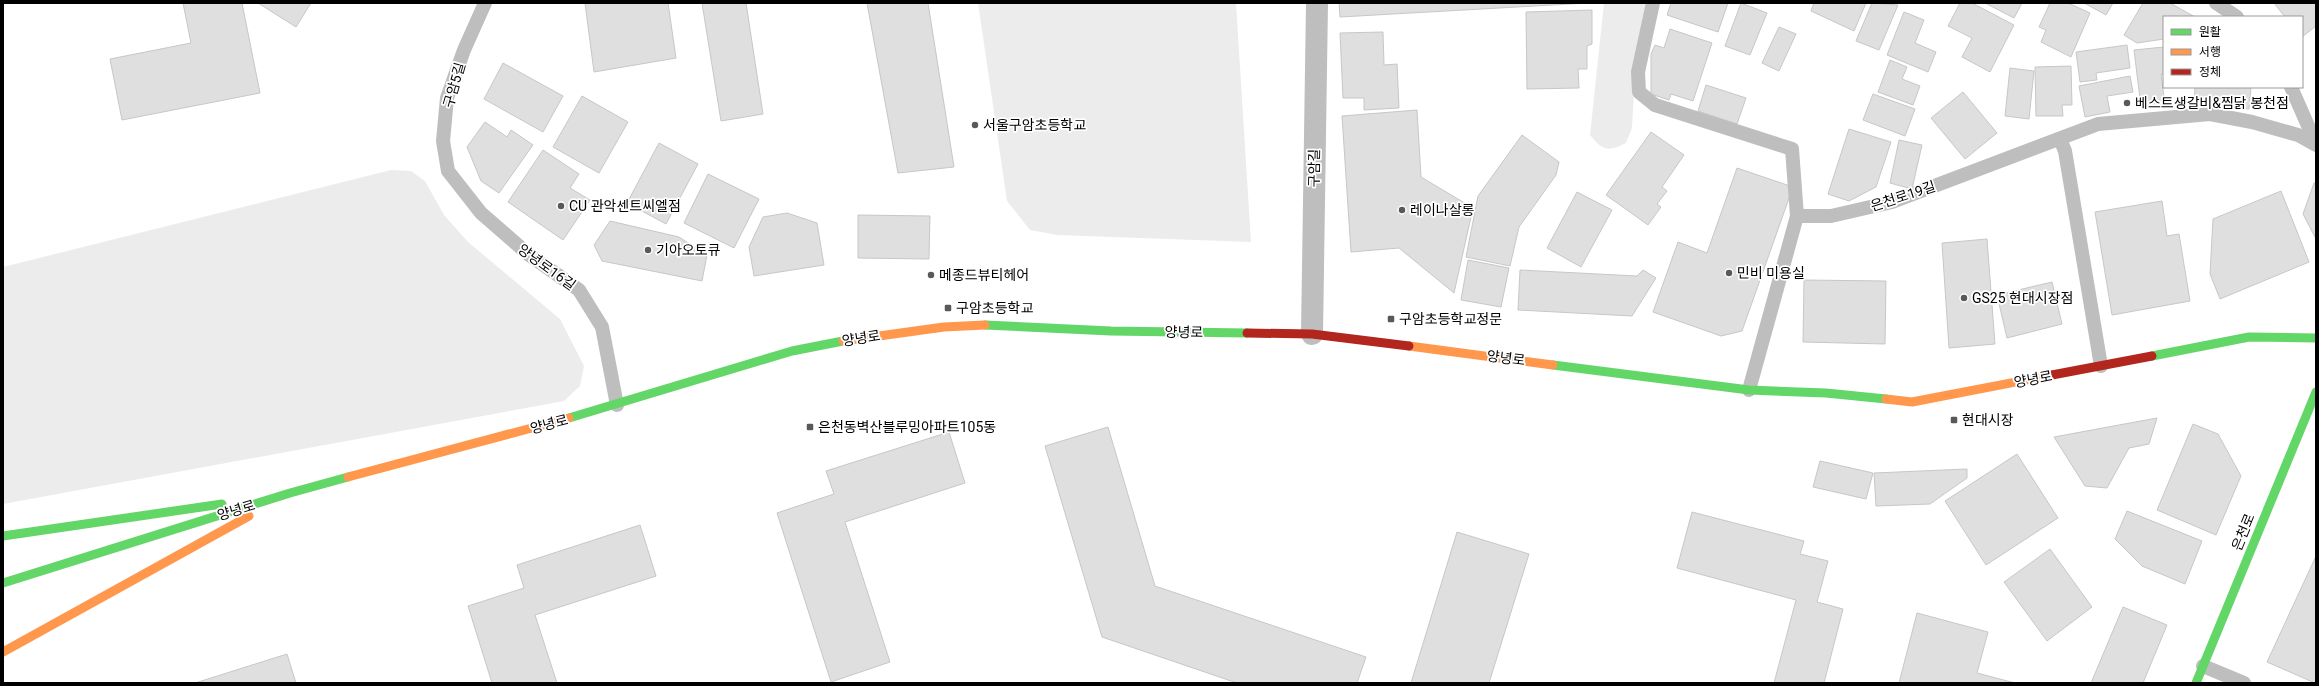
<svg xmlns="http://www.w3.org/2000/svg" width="2319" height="686" font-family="Roboto,'Noto Sans KR',sans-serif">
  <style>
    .green { fill: #ececec }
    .building { fill: #dfdfdf; stroke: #c7c7c7 }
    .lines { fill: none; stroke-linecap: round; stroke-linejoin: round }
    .lane { stroke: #bebebe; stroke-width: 14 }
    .street { stroke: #bebebe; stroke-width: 22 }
    .fast { stroke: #63d668; stroke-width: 9 }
    .slow { stroke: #ff974d; stroke-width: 9 }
    .jam { stroke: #b3261e; stroke-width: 9 }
    .poi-dot { fill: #595959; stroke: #fff; stroke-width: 1.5 }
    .labels { text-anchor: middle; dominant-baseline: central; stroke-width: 3.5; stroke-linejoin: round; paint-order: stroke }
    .street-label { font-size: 14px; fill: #000; stroke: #fff }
    .poi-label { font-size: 14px; fill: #000; stroke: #fff; text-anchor: start }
  </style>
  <rect width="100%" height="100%" fill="#fff"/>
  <path class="green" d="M978 3H1236L1251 242 1057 235 1030 230 1007 201Z
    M1604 3H1646L1635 72 1632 128 1626 143C1608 152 1603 151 1590 135Z
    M391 170 411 171 425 181 444 215 468 242 560 319 584 366 580 386 564 401 3 504V267Z"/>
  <path class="building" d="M183 3H242L260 93 122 120 110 59 191 43Z
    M258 3H311L296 27Z
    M585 3H668L676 58 594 72Z
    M702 3H746L763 114 721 121Z
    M867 3H928L954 167 898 173Z
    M1339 3H1588L1340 17Z
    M1671 3H1728L1718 32 1667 15Z
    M1741 3 1767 13 1750 55 1725 46Z
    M1814 3H1866L1854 31 1811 11Z
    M1872 3 1898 5 1879 50 1856 41Z
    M1960 3H1972L2014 25 1990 72 1962 57 1972 38 1948 26Z
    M1985 3H2022L2014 18Z
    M2050 3H2068L2090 13 2071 57 2041 42 2046 30 2039 27Z
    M2084 3H2113L2106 15Z
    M2143 3H2170L2195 17H2164V39L2137 43 2124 35Z
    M2274 3H2316V26L2302 37V17H2285Z
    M1592 10V44L1587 46V69H1578L1579 88 1527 89 1526 12Z
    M1904 12 1924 20 1915 43 1936 52 1928 72 1887 55Z
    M1779 27 1796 34 1779 71 1762 63Z
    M1670 29 1712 43 1693 101 1671 94 1669 100 1651 94V54L1655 45 1664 48Z
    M1383 32 1384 65 1397 64 1399 108 1364 110V98H1343L1340 33Z
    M2127 45 2130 68 2096 73 2097 80 2080 82 2076 52Z
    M2164 47V74H2161L2165 105 2141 107 2134 50Z
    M1890 60 1907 67 1902 79 1920 86 1913 105 1878 92Z
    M503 63 563 96 543 132 484 99Z
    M2071 66 2072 105H2062L2063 116H2036L2035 67Z
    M2010 68 2034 71 2029 119 2005 116Z
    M2130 76 2133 92 2107 96 2110 112 2085 117 2079 86Z
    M1706 85 1746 98 1737 124 1698 111Z
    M2195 87H2251L2249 109 2194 104Z
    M1963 92 1997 133 1965 159 1931 118Z
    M1873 94 1915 109 1905 136 1863 120Z
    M582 96 628 122 599 173 553 147Z
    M1417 110 1421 177 1473 208 1454 293 1399 248 1351 252 1342 116Z
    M485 122 507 137 511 130 533 145 499 193 481 181 467 147Z
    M1849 129 1891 142 1876 187 1849 201 1828 194Z
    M1651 132 1684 155 1662 187 1667 191 1657 204 1661 207 1648 225 1606 195Z
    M1522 135 1559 162 1556 175 1519 227 1510 266 1466 257 1478 196Z
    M1899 140 1922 145 1912 189 1890 183Z
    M659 143 698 164 666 224 627 203Z
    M543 150 579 174 570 188 590 200 563 240 508 202Z
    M1737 168 1793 187 1742 331 1721 336 1653 312 1678 242 1707 253Z
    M708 174 759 199 734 248 684 223Z
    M2314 183H2316V239L2303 214Z
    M2281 191 2309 262 2220 299 2210 274 2213 219Z
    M1577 192 1612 210 1581 267 1547 248Z
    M2162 201 2167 236 2179 234 2190 301 2112 315 2095 212Z
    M787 213 817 223 824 265 754 276 749 247 763 217Z
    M858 215 930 216 929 259 858 258Z
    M610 221 679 237 707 255 702 281 602 261 594 245Z
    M1987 239 1995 344 1949 348 1942 243Z
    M1468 260 1509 268 1501 307 1461 300Z
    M1520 270 1637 276 1643 270 1656 278 1632 316 1518 310Z
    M1804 280 1886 281 1885 344 1803 342Z
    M2052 282 2062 324 2007 338 1997 295Z
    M2157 418 2149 444 2129 448 2107 488 2085 486 2054 437Z
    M2193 424 2218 434 2241 476 2216 535 2157 510Z
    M1108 427 1155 586 1366 657 1357 683H1237L1102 637 1045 446Z
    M949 432 965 483 845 522 890 662 831 682 777 513 834 494 826 471Z
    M2017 454 2058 518 1986 565 1945 501Z
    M1820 461 1873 473 1866 499 1813 487Z
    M1967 469V478L1930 504 1876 506 1874 473Z
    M2127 511 2202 541 2185 584 2142 566 2115 539Z
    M1692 512 1804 541 1800 554 1828 561 1817 602 1843 609 1824 683H1774L1796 600 1677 568Z
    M640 525 656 576 535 615 557 683H492L468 606 524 588 517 565Z
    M1457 532 1529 554 1489 683H1411Z
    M2050 549 2092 607 2047 641 2004 582Z
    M2316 556V683H2315L2267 662Z
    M2123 607 2167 625 2143 683H2091Z
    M1917 613 1988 632 1977 673 2015 683H1899Z
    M287 654 296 683H195Z"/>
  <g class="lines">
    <path class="lane" d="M485 3 464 50 447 98 443 141 448 171 481 213 528 254 579 290 602 327 617 405
      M1653 3 1638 72 1639 92 1655 105 1792 149 1797 216 1749 390
      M2216 3 2237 17
      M2291 87 2309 128 2312 142
      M2060 139 2065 151 2101 366
      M1797 216H1831L1892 202 2098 124 2210 114 2252 122 2298 135 2316 145
      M2203 666 2244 683"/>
    <path class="street" d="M1312 334 1317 3"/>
    <path class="fast" d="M985 325 1111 331 1247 333
      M2152 356 2249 337 2316 338
      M1553 365 1749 390 1826 393 1886 399
      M569 418 792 351 843 341
      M3 536 222 504
      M3 583 290 493 348 477
      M2196 683 2316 392"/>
    <path class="slow" d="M843 341 944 327 985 325
      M1409 346 1553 365
      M1886 399 1912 402 2052 375
      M348 477 569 418
      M3 652 249 516"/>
    <path class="jam" d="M1247 333 1312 334 1409 346
      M2052 375 2152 356"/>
  </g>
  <g class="poi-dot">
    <circle cx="2127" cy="103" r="4"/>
    <circle cx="975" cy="125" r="4"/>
    <circle cx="561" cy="206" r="4"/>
    <circle cx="1402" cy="210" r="4"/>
    <circle cx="648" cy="250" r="4"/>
    <circle cx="1729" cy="273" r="4"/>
    <circle cx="931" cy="275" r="4"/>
    <circle cx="1964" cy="298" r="4"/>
    <rect x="944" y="304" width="8" height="8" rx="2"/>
    <rect x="1387" y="315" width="8" height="8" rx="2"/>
    <rect x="1950" y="416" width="8" height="8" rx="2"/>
    <rect x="806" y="423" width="8" height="8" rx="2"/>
  </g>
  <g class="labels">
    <g class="street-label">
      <text transform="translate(454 85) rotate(-74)">구암5길</text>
      <text transform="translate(1314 168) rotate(-89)">구암길</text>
      <text transform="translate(1903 196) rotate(-18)">은천로19길</text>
      <text transform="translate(547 267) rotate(36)">양녕로16길</text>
      <text transform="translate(1184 332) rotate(1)">양녕로</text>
      <text transform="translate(861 338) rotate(-9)">양녕로</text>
      <text transform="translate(1506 358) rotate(7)">양녕로</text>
      <text transform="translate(2033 379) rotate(-11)">양녕로</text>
      <text transform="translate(549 424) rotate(-15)">양녕로</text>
      <text transform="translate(236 510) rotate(-17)">양녕로</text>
      <text transform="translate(2243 532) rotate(-68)">은천로</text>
    </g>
    <g class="poi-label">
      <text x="2135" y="103">베스트생갈비&amp;찜닭 봉천점</text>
      <text x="983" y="125">서울구암초등학교</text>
      <text x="569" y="206">CU 관악센트씨엘점</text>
      <text x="1410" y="210">레이나살롱</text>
      <text x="656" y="250">기아오토큐</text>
      <text x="1737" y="273">민비 미용실</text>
      <text x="939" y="275">메종드뷰티헤어</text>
      <text x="1972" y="298">GS25 현대시장점</text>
      <text x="956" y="308">구암초등학교</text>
      <text x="1399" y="319">구암초등학교정문</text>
      <text x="1962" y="420">현대시장</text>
      <text x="818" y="427">은천동벽산블루밍아파트105동</text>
    </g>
  </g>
  <rect width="2319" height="686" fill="none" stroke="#000000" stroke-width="8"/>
  <rect x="2163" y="16" width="140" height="72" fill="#ffffff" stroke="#999999"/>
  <rect x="2171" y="29" width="20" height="6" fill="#63d668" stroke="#999999"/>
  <text x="2199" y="36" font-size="12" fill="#000000">원활</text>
  <rect x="2171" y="49" width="20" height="6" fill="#ff974d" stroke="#999999"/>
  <text x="2199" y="56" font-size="12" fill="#000000">서행</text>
  <rect x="2171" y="69" width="20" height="6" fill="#b3261e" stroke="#999999"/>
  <text x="2199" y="76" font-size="12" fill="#000000">정체</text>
</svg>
